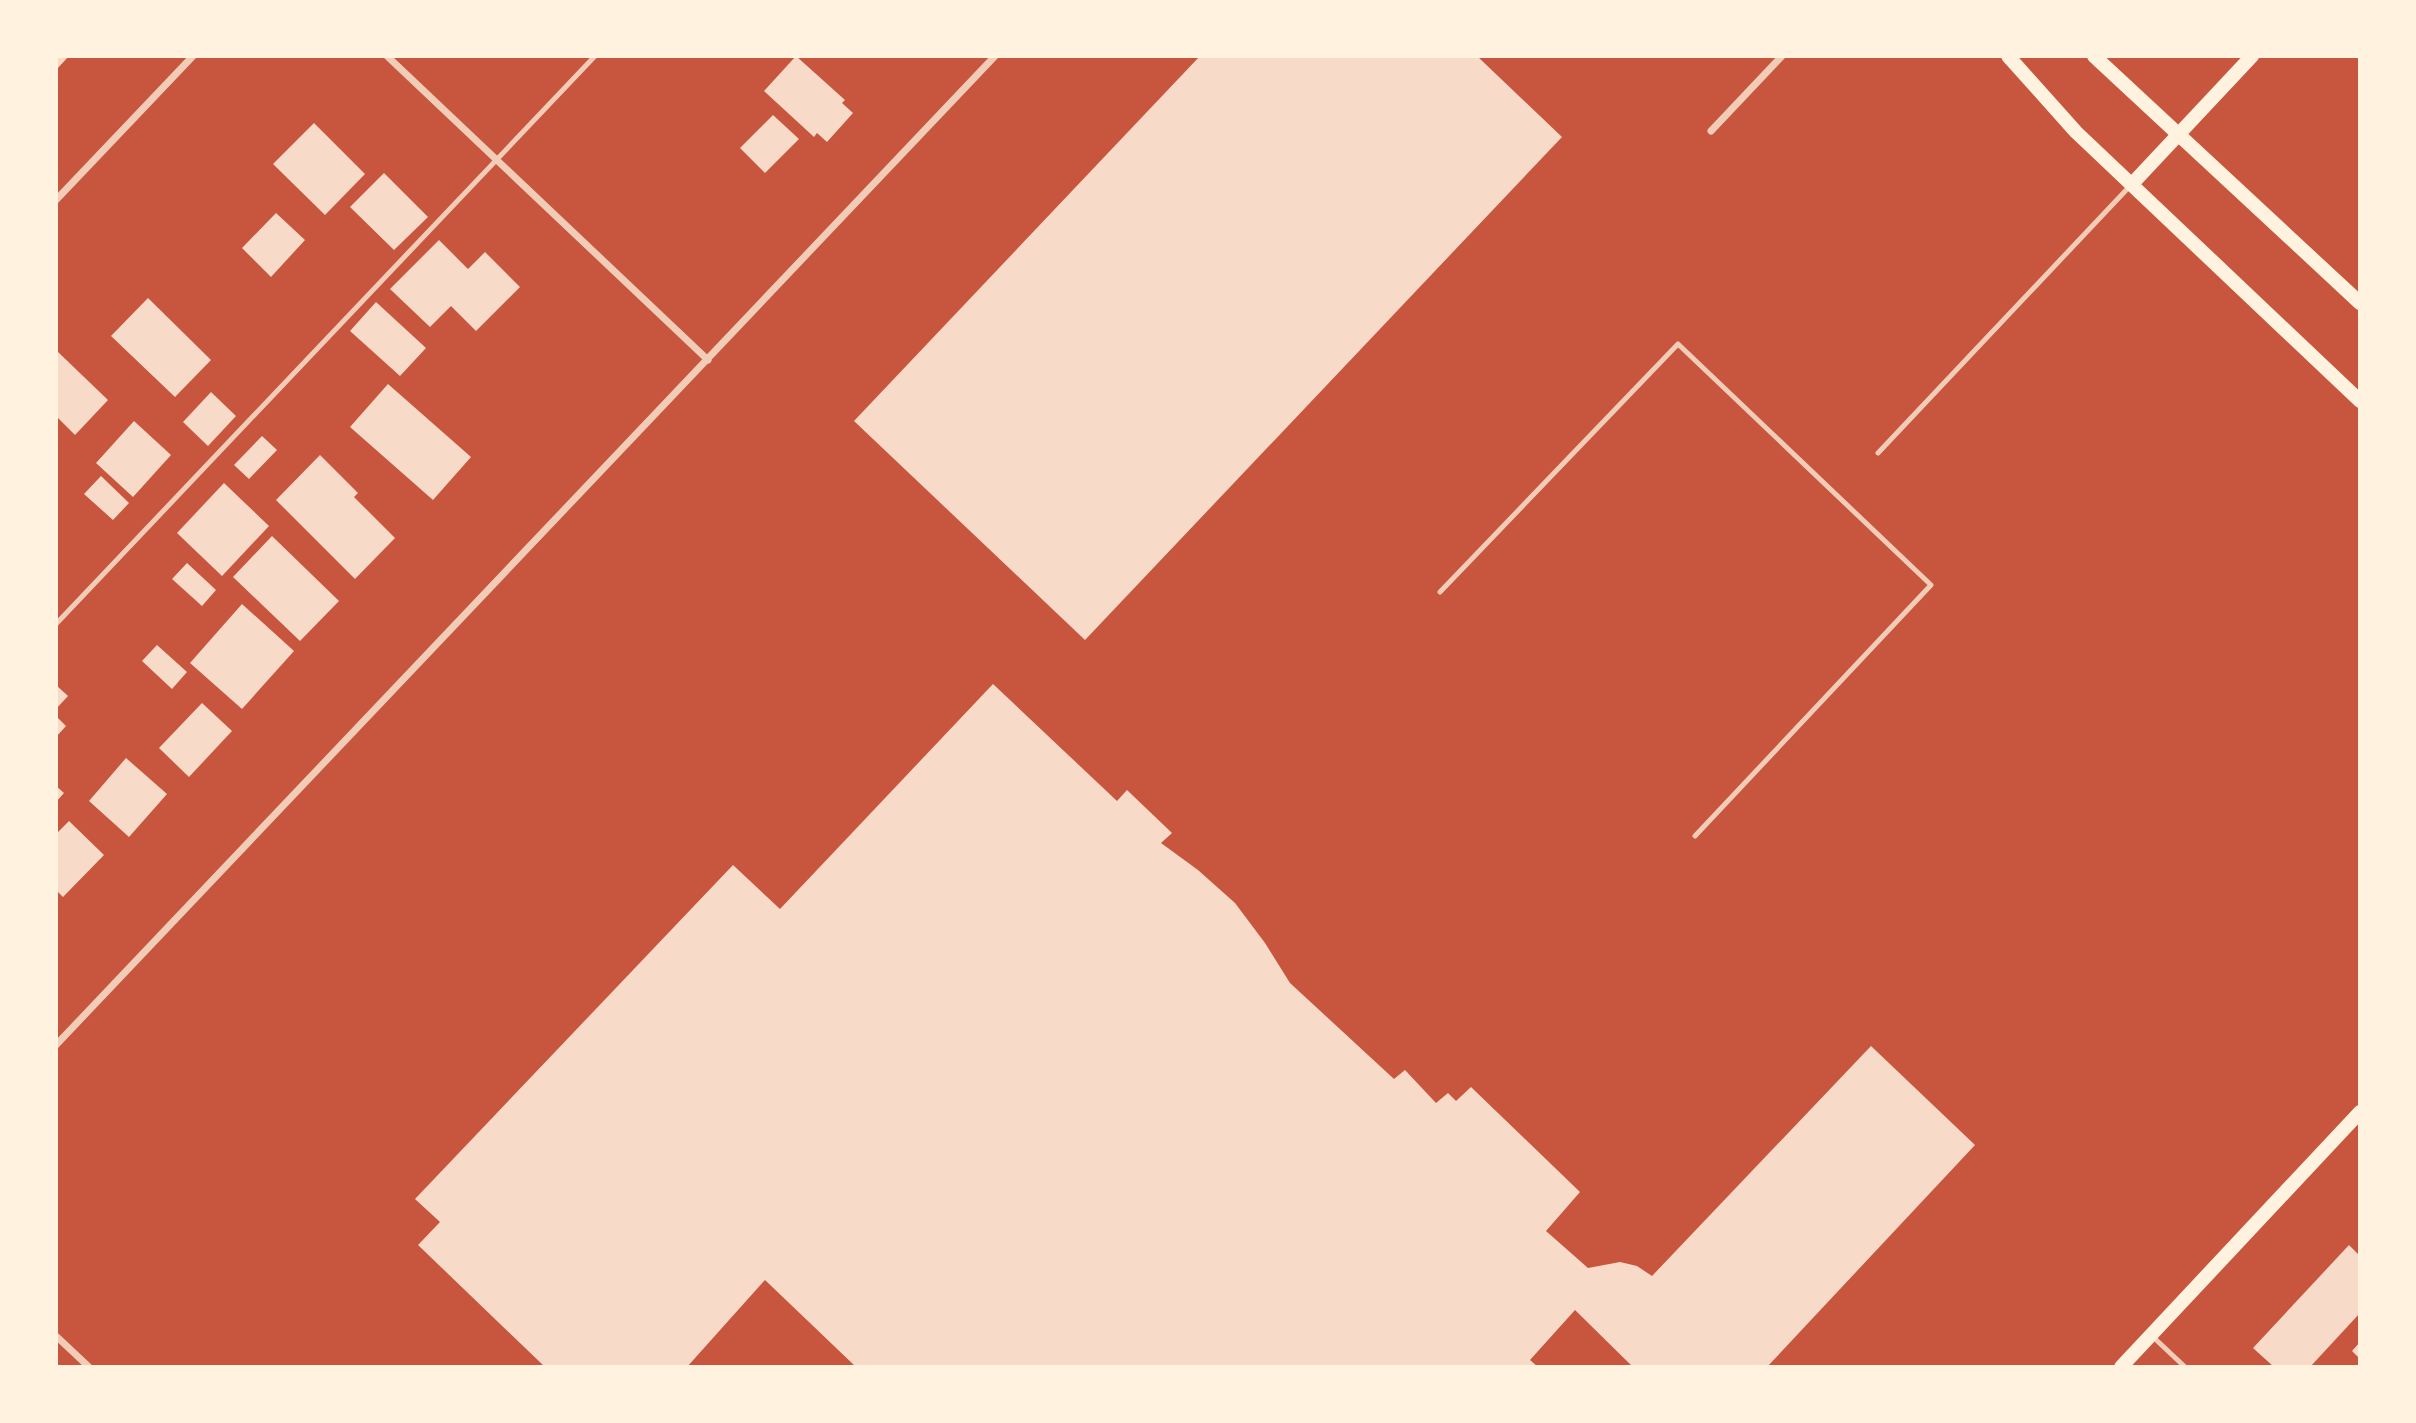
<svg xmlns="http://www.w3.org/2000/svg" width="2416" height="1423" font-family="'Space Grotesk',sans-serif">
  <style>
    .building { fill: #f7dbc8 }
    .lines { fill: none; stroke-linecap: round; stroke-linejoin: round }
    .service { stroke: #f1ccb7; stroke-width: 5 }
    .minor { stroke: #f1ccb7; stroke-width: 7 }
    .secondary { stroke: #fff3e0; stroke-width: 14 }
  </style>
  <rect width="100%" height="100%" fill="#c8553d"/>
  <path class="building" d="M56 56H69L56 70Z
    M796 56 845 100 842 103 853 113 827 142 817 133 814 137 764 91Z
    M1200 56H1477L1562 137 1085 640 854 421Z
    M773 115 799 139 765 173 740 148Z
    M314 123 365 174 325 215 273 164Z
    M384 173 428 217 394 250 350 207Z
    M276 213 305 240 271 277 242 248Z
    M439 240 468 269 485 252 520 287 476 331 451 306 430 327 390 289Z
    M148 298 211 360 175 397 111 336Z
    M376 302 426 348 400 376 350 331Z
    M58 352 108 400 75 435 56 416Z
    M388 384 471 457 433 500 350 427Z
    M211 392 236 416 208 446 183 422Z
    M134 421 171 455 133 497 96 463Z
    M262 436 277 450 249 479 234 465Z
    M320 455 358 493 354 497 395 538 355 579 276 500Z
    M101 476 129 503 113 520 84 494Z
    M224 483 269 526 222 576 177 533Z
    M272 536 339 601 300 641 233 577Z
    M187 563 216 590 202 606 172 579Z
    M242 604 294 651 242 709 190 663Z
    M157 645 187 672 172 689 142 661Z
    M993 684 1117 801 1127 790 1172 833 1161 843 1198 870 1235 903 1265 943 1290 983 1394 1079 1405 1070 1436 1103 1448 1093 1456 1101 1471 1087 1580 1192 1546 1231 1588 1268 1620 1262 1637 1266 1652 1276 1871 1046 1975 1145 1767 1367H1633L1575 1310 1530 1360 1538 1367H856L765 1280 687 1367H545L418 1245 440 1222 415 1199 733 865 780 909Z
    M56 685 68 696 56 709Z
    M202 703 232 731 189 777 159 748Z
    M56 716 66 726 56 737Z
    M126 758 167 794 129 837 89 801Z
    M56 786 64 793 56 802Z
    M69 821 104 855 63 897 56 890V834Z
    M2349 1245 2360 1256V1313L2310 1367H2274L2253 1348Z
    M2360 1342V1359L2352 1351Z"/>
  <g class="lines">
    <path class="service" d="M1878 453 2130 186
      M1440 592 1678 344 1931 585 1695 836
      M56 624 595 56
      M2151 1335 2185 1367"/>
    <path class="minor" d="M387 56 708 360
      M1711 131 1782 56
      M56 200 193 56
      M56 1045 995 56
      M56 1336 89 1367"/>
    <path class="secondary" d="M2008 56 2076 132 2360 401
      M2094 56 2360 303
      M2132 184 2252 56
      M2121 1367 2360 1112"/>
  </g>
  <rect width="2416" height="1423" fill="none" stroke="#fff3e0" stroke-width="116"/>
</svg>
